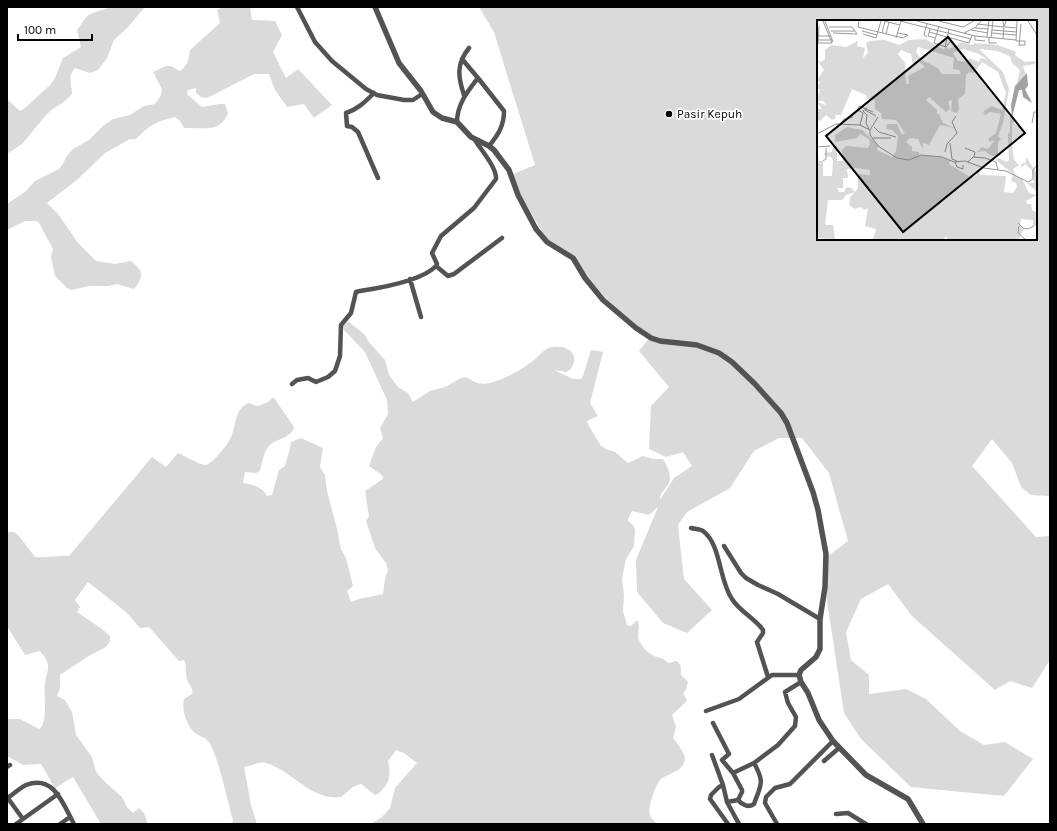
<svg xmlns="http://www.w3.org/2000/svg" width="1057" height="831" font-family="Karla,sans-serif">
  <style>
    .green { fill: #dadada; fill-rule: evenodd }
    .lines { fill: none; stroke-linecap: round; stroke-linejoin: round }
    .minor { stroke: #535353; stroke-width: 4.5 }
    .tertiary { stroke: #535353; stroke-width: 5.5 }
    .poi-dot { fill: #000; stroke: #fff; stroke-width: 1.5 }
    .labels { text-anchor: middle; dominant-baseline: central; stroke-width: 3.5; stroke-linejoin: round; paint-order: stroke }
    .poi-label { font-size: 12px; fill: #000; stroke: #fff; text-anchor: start }
    .inset-road { fill: none; stroke: #999; stroke-width: 1 }
    .view { fill: #000; fill-opacity: 0.15; stroke: #000; stroke-width: 2 }
    .inset-edge { fill: none; stroke: #000; stroke-width: 2 }
  </style>
  <rect width="100%" height="100%" fill="#fff"/>
  <path class="green" d="M112 7H145L127 28 114 40 107 58 98 70 90 73 75 68C67 76 72 85 72 94 65 103 55 106 47 114L22 144 7 154V99L20 111 25 108 50 85 55 78 63 58 81 47 77 30 87 16 92 13Z
    M223 7H250L252 20 275 21 282 35 273 52 286 78 298 69 332 105 314 118 304 104 287 107 275 90 269 74H254L207 98 201 97 196 93V88L188 90 187 94 202 107 219 104H225L228 113C220 134 202 127 184 128L180 121 175 117C155 122 151 124 136 139H130L105 153 78 179 47 203 58 214 78 243 96 261 115 264 131 261C144 271 144 277 134 289L117 284 108 286H89L71 290 67 288 55 276 51 257 53 249 39 223 36 221H25L7 230V204L26 191 35 181 59 169 63 164 66 157 73 149 89 140 103 126 113 119 130 115 144 106 155 104 161 95 162 89 153 72 166 66H171L180 71C188 65 189 59 190 50L220 23 217 10Z
    M479 7H1050V496L1031 495 1021 487 1012 463 992 439 972 466 1036 537 1050 536V660L1032 688 1010 681 995 690 912 616 888 584 861 599 846 632 851 660 869 675V694L906 689 926 699 960 731 984 745 1005 742 1033 759 1004 796 911 787 861 739 844 713 827 601 824 559 848 541 829 473 802 438H779L754 451 730 488 687 512 678 525 684 579 712 610 687 633 663 623 637 592 636 560 658 507 649 515 632 511 628 519V521L633 525 635 530 634 546 626 559 622 578 624 595 623 611 627 625 631 626 636 621H638C640 626 638 631 638 636 639 644 647 653 654 656 660 658 663 658 668 663L676 661C683 665 680 669 681 675 690 684 688 678 686 690L683 693 687 701 672 715 676 727 673 738C677 743 685 753 685 759 684 771 670 773 662 778 656 783 647 807 650 815 651 819 655 822 658 824H371L382 817 390 808 395 788 417 763 404 753 396 750 388 761C390 772 391 780 383 789 380 792 379 794 375 795L361 784C352 785 348 792 341 797 311 801 293 771 266 763 260 761 251 766 244 767L251 805 257 824H232L233 820C229 806 216 748 208 741 205 737 199 736 195 733 187 727 181 708 184 699L192 694C194 687 189 686 187 679 185 672 187 666 184 660L179 661 149 627 140 628 126 612 88 582 75 600 80 607 77 612 102 629 110 636V641L106 647 87 657 60 675V688L57 696 65 700 72 712 76 735 92 757 96 772 105 782 122 797 127 807 133 813 139 808 144 813 148 824H101L73 777 55 788 41 764 23 765 7 756V719H20L39 729C49 722 43 695 45 683 45 677 49 671 48 665 47 659 43 655 40 651L25 655 7 626V532H14L19 536 35 557C47 558 57 555 69 556L152 457 166 467 178 453C183 455 202 466 206 465 212 464 226 446 229 441 236 430 234 412 245 405 250 401 252 405 257 406 261 406 264 403 268 402L272 398H274L294 427C291 439 276 438 269 446 263 453 262 463 260 471L256 473 245 472 243 483C251 484 263 487 267 496L272 495 279 470 285 466C287 458 290 451 291 442L301 438 323 448 320 467 325 475 327 491 337 529 341 549 346 558 353 586 347 591 351 602 359 599 383 594 385 579 388 570 386 563 375 548 366 521 369 516 365 491 383 479V476L369 466 376 447 383 438 380 428 388 414 387 400 365 352 344 330 343 326 348 321 365 335 368 341 385 360 389 375 398 387 408 393 413 402 430 391 445 387 461 378 466 377C470 379 474 382 477 383 491 388 524 369 535 359 541 354 545 348 553 347 569 345 581 355 570 370L566 372 554 370 573 379H581L583 376 591 350 603 352 590 403 598 416 587 421 589 426 601 446 606 449 615 452 628 463 643 456 654 459H663C667 465 672 476 669 483 666 490 660 491 660 500L674 478 692 466 683 452 666 457 649 449 651 406 669 387 639 351 650 337 625 319 584 274 574 257 549 240 543 233 521 196 513 174 535 165 494 32ZM818 21H1036V239H818Z"/>
  <g class="lines">
    <path class="minor" d="M297 7 315 42 332 61 366 89 377 95 404 100H413L422 94
      M462 59 478 78
      M374 93C365 102 358 109 346 113L347 126 352 127 358 132 378 178
      M464 95C458 77 456 64 469 48
      M457 122C457 104 468 91 478 78L504 111C504 126 498 135 489 146
      M475 140C481 150 497 168 496 179L474 208 441 236 432 253 437 264 436 266 448 276 454 274 502 238
      M410 279 421 317
      M292 384 297 380 308 378 316 382 328 377 335 371 340 356 341 325 351 313 356 292 360 291C380 288 422 281 436 266
      M691 528C695 529 700 529 703 531 721 544 719 581 732 599 740 612 755 618 763 630V633L757 642 768 677
      M724 546 741 573 746 578 758 585 778 594 820 619
      M706 711 739 699 772 675H799
      M713 723 729 754 722 760 733 773 742 790V792L738 800
      M712 755 723 785 727 802 739 824
      M824 761 839 748
      M7 767 10 765
      M733 773 754 763
      M723 785 719 787 711 795 710 799 728 824
      M7 797 23 819
      M8 798C13 794 20 788 26 785 54 774 63 804 74 824
      M727 802 738 800C742 805 749 808 754 804 761 784 765 783 754 763L778 745 795 726 796 717 788 703 785 692 801 682
      M836 814 848 813 866 824
      M16 824 58 794
      M60 824 70 817
      M777 824 765 803 766 797 775 788 790 784 833 741"/>
    <path class="tertiary" d="M375 7 399 63 421 91 433 112 442 118 457 122 471 137 489 146 494 150 509 170 518 195 536 229 547 242 573 258 585 278 603 300 636 328 651 338 660 341 697 345 719 353 732 362 755 384 781 413 787 423 813 492 818 510 826 554 825 587 820 619V649L816 657 801 670 799 675 801 682 808 693 819 720 833 741 866 775 908 799 923 824"/>
  </g>
  <circle class="poi-dot" cx="669" cy="114" r="4"/>
  <g class="labels">
    <g class="poi-label">
      <text x="677" y="114">Pasir Kepuh</text>
    </g>
  </g>
  <g transform="translate(817 20)">
    <rect width="220" height="220" fill="#fff"/>
    <path d="M108 19 127 30 128 27 132 29 145 22 156 25 157 23 181 25 199 32 198 35 208 42 219 41 218 44 206 46 209 56 200 63 203 50 195 43 193 36 180 31 162 29 186 52 192 69 186 103 181 116 184 119 181 122V137L173 135 168 131 160 132 165 127 171 129 178 120 173 122 171 119 179 113 184 94 173 92 168 95 166 92 174 86 185 90 189 73 181 52 165 42 157 53 152 52 149 55 148 74 141 79 142 89 140 93 134 91 135 80 131 81 133 89 129 92 112 77 109 80 120 90V94H122L126 103 138 108 123 105 112 125 106 123V129L101 119 93 118 89 122 95 127V131L102 132V135L123 137 133 141 132 144 153 157 159 156 162 150 163 155 189 156 187 172 196 173 200 167 199 163 194 161 196 154 179 140 181 138 190 142 192 140 191 114 193 112V97L196 96 200 101 195 103V126L197 140 202 145 196 149 198 155 205 159 212 173 220 175 209 181 210 184H214L215 190 220 193 219 206H216V200L204 199 203 206 207 208 202 219H130L129 216 127 219H56L59 209 48 206 51 188 47 190 44 187 38 189 32 185 33 178 41 168V154L53 155V150L39 148 30 149 31 158H26V168H20L22 172H27L30 167 34 168 38 172 29 175 25 180H11L8 205H16L18 219 0 218V130L2 141H6V156H15L16 141 14 137 8 136 7 133 15 132 16 126H20V141H26L25 130 29 126 51 128 53 124 52 119 43 114 40 118 18 122V115L30 107 45 110 61 125 60 130 75 137 79 131 81 116 75 110 69 109 70 104H80L85 115 88 113 79 100 65 99 64 93 58 89V80L50 79 49 75 35 69 24 95H18L19 98 15 100 9 95 3 101 0 100V89H5L0 82 9 85 6 81H0L3 69H0L3 62 0 60 7 50 0 40 4 42 8 39V30L14 25 29 27 41 21 40 26 48 28 46 38 51 33 49 23 53 21 68 20 82 25 92 20ZM101 27 137 38 136 49 142 50 144 54H125L121 48 105 40 99 32ZM146 29 162 34 171 40 164 38 162 42 152 38 151 42 141 41 136 33ZM84 30 94 34 96 45H99V39L108 47 91 56 92 64H89L88 43 81 34ZM209 137 220 153V172L210 163H217L215 150 208 144 205 147 203 145 209 142Z" fill="#dadada" fill-rule="evenodd"/>
    <path d="M210 53 211 66 208 69 215 83 206 77 205 70H202L195 98 194 85 198 66Z" fill="#a1a1a1"/>
    <path class="inset-road" d="M8 1 16 22M42 1 41 7 86 18 91 15 81 13M67 1 83 5M83 1 154 19M100 1 158 16 199 20M122 1 146 7 157 1M186 1 187 7 189 1M200 1 199 21H208V25H202M211 1 220 15M160 4 186 7M2 6 1 23H15L6 1M122 6 117 23 129 27 133 22M12 7H35L40 14M188 7 200 8M158 8 171 9M113 9 111 16 118 18M154 10 171 13M175 10 200 12M14 11H38M45 11 60 15M112 12 152 23 155 15M16 13 40 14M65 13 68 1M147 13 159 7 164 1M175 13 199 15M46 14 59 18 64 1M69 14 72 2M0 16H14M158 16V20L168 21M110 17 107 15 110 3M170 17 172 1M172 17V23H180M79 18 84 1M174 18 176 1M186 19 187 7M1 20H15M202 26 204 4M128 27 132 9M50 88 46 91 50 95 49 103 52 109M48 90 59 96M215 103 217 92H220M24 104 27 99 36 97M43 105 46 93 41 90 42 86 56 92M57 107 62 112 79 117M53 110 61 97M0 114 19 104 43 105 53 110V115L61 126 80 138 92 140 104 135 125 137 137 142 148 141 167 148 189 151 211 162 216 159V150L220 145M56 118H74M133 123 135 139 140 141M0 127 13 126M148 128 158 132 157 137M128 132 130 124 140 113 135 102 139 96M6 141 9 139V128M138 142 140 147 146 149V145M151 142 156 137 168 138 179 142 181 150M201 203 206 208 211 209 217 206M202 206 201 213 208 219"/>
    <path class="view" d="M131 17 208 113 86 212 9 116Z"/>
    <rect width="220" height="220" class="inset-edge"/>
  </g>
  <rect width="1057" height="831" fill="none" stroke="#000000" stroke-width="16"/>
  <path d="M18 34v6h74v-6" fill="none" stroke="#000000" stroke-width="2"/>
  <text x="24" y="34" font-size="12" fill="#000000" stroke="#ffffff" stroke-width="3" paint-order="stroke">100 m</text>
</svg>
